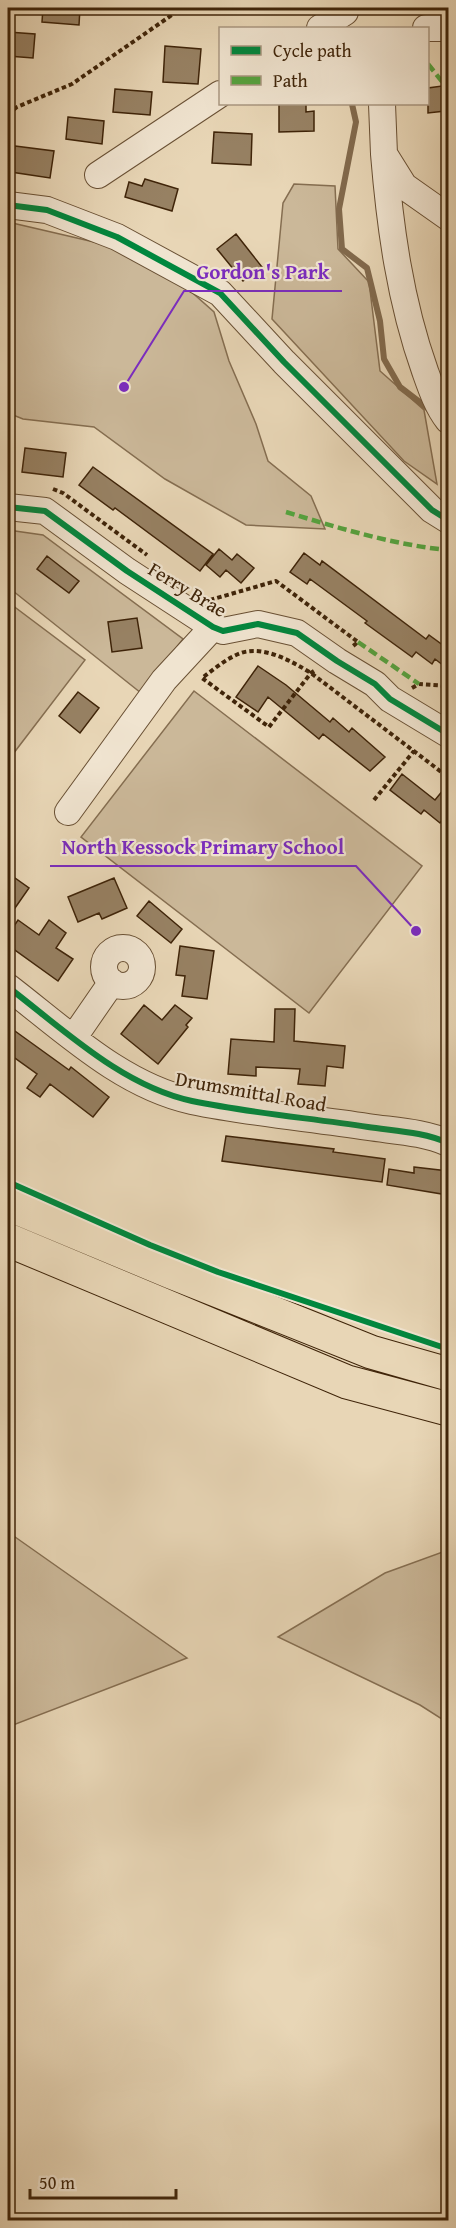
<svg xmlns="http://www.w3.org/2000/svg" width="456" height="2228" font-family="'Gentium Book Plus',serif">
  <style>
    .green { fill: #cbb899; stroke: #856e51; stroke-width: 1.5 }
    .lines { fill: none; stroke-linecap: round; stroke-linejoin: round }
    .stream { stroke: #826a4d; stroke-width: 6 }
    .building { fill: #978163; stroke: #3f2409; stroke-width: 1.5 }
    .minor-casing { stroke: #695034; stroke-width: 28 }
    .highway-casing { stroke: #3f2409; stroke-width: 35 }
    .path { stroke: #3f2409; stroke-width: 4; stroke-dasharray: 4.5 3; stroke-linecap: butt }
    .minor { stroke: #f0e4d0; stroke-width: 26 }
    .highway { stroke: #e8d6b6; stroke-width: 33 }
    .quiet { stroke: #54a33e; stroke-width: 4.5; stroke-dasharray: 9 4.5; stroke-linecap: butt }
    .cycleway-casing { stroke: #f0e4d0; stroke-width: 10 }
    .cycleway { stroke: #00873e; stroke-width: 6 }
    .labels { text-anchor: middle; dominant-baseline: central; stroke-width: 4.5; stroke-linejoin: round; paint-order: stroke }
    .street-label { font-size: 20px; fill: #3f2409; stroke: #f0e4d0 }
    .leader { fill: none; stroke: #7b2cbf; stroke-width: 2 }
    .callout-dot { fill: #7b2cbf; stroke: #f0e4d0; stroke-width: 2 }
    .callout-label { font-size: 21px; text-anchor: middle; font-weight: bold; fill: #7b2cbf; stroke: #f0e4d0; stroke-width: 4.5; stroke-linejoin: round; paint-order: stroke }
  </style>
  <rect width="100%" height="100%" fill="#e8d6b6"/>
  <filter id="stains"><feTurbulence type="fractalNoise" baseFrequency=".00333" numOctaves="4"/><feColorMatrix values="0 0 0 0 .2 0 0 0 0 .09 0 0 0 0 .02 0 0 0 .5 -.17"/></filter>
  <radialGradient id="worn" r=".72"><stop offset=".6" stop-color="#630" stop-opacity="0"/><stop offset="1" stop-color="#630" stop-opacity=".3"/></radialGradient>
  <path class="green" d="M294 184 335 186 338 249 369 282 380 371 424 410 437 484 404 461 272 319 283 203Z
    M8 222 107 245 170 273 214 312 229 361 256 424 268 461 311 496 325 529 246 525 165 479 94 427 23 419 8 413Z
    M8 530 43 535 183 639 141 693 8 587Z
    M8 602 85 660 13 754 8 749Z
    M194 691 422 866 309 1013 81 837Z
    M8 1532 187 1658 8 1727Z
    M448 1550V1723L420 1705 278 1637 385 1573Z"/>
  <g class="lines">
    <path class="stream" d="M352 104 356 122 339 209 342 249 367 268 380 321 384 359 400 387 430 410"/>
  </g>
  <path class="building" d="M43 8H80L79 25 42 22Z
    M8 32 35 34 33 58 8 56Z
    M165 46 201 49 198 84 163 82Z
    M442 86 445 111 428 113V88Z
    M115 89 152 92 150 115 113 112Z
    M279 104H306V112L314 111V131L279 132Z
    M68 117 104 121 102 144 66 139Z
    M214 132 252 134 251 165 212 163Z
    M15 146 54 151 50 178 11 172Z
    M145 179 178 189 172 211 125 197 129 182 142 186Z
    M236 234 262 267 243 281 217 249Z
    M25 448 66 453 63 477 22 472Z
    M93 467 213 554 200 571 115 508 113 510 79 485Z
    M219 549 232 560 237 554 254 568 241 583 226 570 220 577 206 565Z
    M304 553 320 565 322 561 426 639 429 635 448 649V669L435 659 432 664 416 652 412 657 365 623 367 621 310 579 307 584 290 572Z
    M47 556 79 581 69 593 37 569Z
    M137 618 142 648 112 652 108 622Z
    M258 666 286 685 330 722 333 718 349 732 352 728 385 757 370 771 323 734 319 739 268 697 258 712 236 697Z
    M78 692 99 708 80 733 59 716Z
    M402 774 435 800 448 784V812L440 823 424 810 421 814 390 790Z
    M8 873 29 888 8 918Z
    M114 878 127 908 102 919 99 913 78 922 68 897Z
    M149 901 182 929 171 943 137 916Z
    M18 920 39 935 49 920 66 933 56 948 73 959 58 981 8 945V935Z
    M180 946 214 951 207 999 182 996 185 976 176 975Z
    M144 1005 162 1020 175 1005 192 1018 186 1025 188 1027 158 1064 121 1034Z
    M275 1009H295L294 1041 345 1046 343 1068 327 1066 325 1086 298 1084 300 1069 256 1067V1076L228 1074 231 1039 274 1042Z
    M8 1026 69 1070 71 1067 109 1097 93 1117 50 1084 40 1097 27 1088 37 1074 8 1053Z
    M226 1136 334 1149 333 1152 385 1159 382 1182 222 1161Z
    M414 1167 448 1171V1195L387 1185 389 1169 414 1173Z"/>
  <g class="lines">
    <defs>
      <path id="minor" d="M320 28 345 12
        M426 28H448
        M382 104 384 154 404 186 448 217
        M384 154C390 227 400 301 425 371 431 388 437 406 448 420
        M98 175 220 94
        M8 205 47 210 117 237 220 293 284 362 432 510 448 520
        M8 507 45 511 127 571 213 627 223 631 258 624 297 633 337 661 375 684 390 699 448 734
        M68 812 164 680 213 627
        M104 967a19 19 0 1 1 38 0a19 19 0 1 1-38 0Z
        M8 987C63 1029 122 1086 192 1101 250 1113 310 1118 368 1127 395 1131 424 1132 448 1143
        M74 1037 112 982"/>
      <path id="highway" d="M8 1204 171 1272 371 1352 448 1374
        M8 1240 347 1382 448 1409"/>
    </defs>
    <use href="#minor" class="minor-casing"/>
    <use href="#highway" class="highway-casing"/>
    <path class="path" d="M8 114 17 107 72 84 182 8
      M53 489 63 493 147 555
      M210 600 276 581 358 642 353 646
      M314 671 311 673 269 727 202 678C214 669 227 658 241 653 264 645 293 662 311 673L448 777
      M412 688 419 684 448 686
      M374 800 414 751"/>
    <use href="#minor" class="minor"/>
    <use href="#highway" class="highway"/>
    <path class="quiet" d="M428 64 448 89
      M286 512C339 528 394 545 448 550
      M358 642 419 684"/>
    <defs>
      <path id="cycleway" d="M8 205 47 210 117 237 220 293 284 362 432 510 448 520
        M8 507 45 511 127 571 213 627 223 631 258 624 297 633 337 661 375 684 390 699 448 734
        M8 987C63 1029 122 1086 192 1101 250 1113 310 1118 368 1127 395 1131 424 1132 448 1143
        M8 1182 150 1245 218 1272 448 1349"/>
    </defs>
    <use href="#cycleway" class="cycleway-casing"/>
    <use href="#cycleway" class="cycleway"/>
  </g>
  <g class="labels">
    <g class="street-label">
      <text transform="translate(188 589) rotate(31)">Ferry Brae</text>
      <text transform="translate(251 1091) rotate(10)">Drumsmittal Road</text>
    </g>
  </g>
  <path class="leader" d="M124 387L184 291H342M416 931L356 866H50"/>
  <g class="callout-dot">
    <circle cx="124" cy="387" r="6"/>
    <circle cx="416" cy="931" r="6"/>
  </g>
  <g class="callout-label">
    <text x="263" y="279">Gordon's Park</text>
    <text x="203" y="854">North Kessock Primary School</text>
  </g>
  <rect width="456" height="2228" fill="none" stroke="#e8d6b6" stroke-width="30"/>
  <rect x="9" y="9" width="438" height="2210" fill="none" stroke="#3f2409" stroke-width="3"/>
  <rect x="15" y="15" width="426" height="2198" fill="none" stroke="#3f2409" stroke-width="1.5"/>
  <rect x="219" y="27" width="210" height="78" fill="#f0e4d0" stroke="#a99780" stroke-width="1.5"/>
  <rect x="231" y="46" width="30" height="9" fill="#00873e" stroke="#a99780" stroke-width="1.5"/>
  <text x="273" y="57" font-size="18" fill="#3f2409">Cycle path</text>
  <rect x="231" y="76" width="30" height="9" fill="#54a33e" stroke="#a99780" stroke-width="1.5"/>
  <text x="273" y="87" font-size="18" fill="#3f2409">Path</text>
  <path d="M30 2189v9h146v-9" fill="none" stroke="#3f2409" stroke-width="3"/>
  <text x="39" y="2189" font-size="18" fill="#3f2409" stroke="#f0e4d0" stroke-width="4.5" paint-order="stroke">50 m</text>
  <rect width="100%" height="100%" filter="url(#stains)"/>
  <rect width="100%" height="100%" fill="url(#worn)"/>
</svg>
